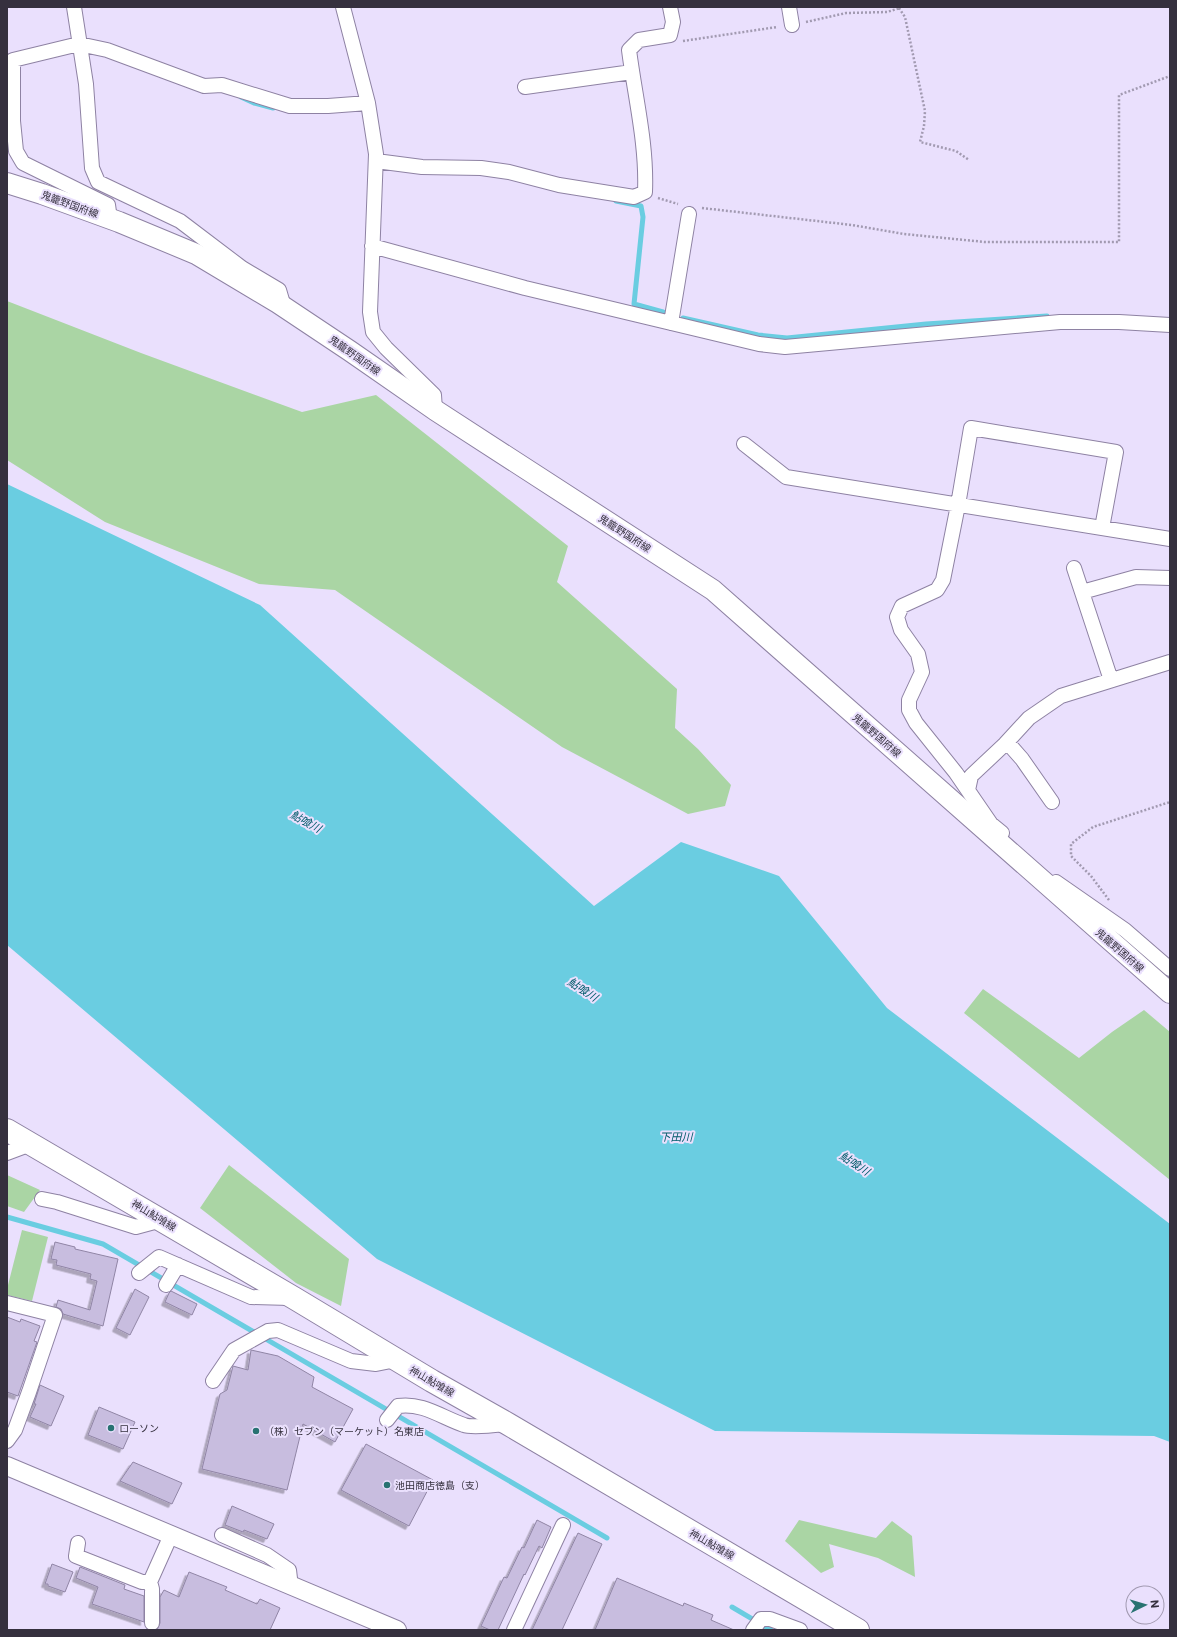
<svg xmlns="http://www.w3.org/2000/svg" width="1177" height="1637" font-family="Commissioner,'Noto Sans JP',sans-serif">
  <style>
    .green { fill: #aad5a4 }
    .water { fill: #6acde1 }
    .lines { fill: none; stroke-linecap: round; stroke-linejoin: round }
    .stream { stroke: #6acde1; stroke-width: 5 }
    .building { fill: #c8bddf; stroke: #9085a5; filter: url(#shadow) }
    .minor-casing { stroke: #8e82a3; stroke-width: 16 }
    .tertiary-casing { stroke: #8e82a3; stroke-width: 20 }
    .secondary-casing { stroke: #8e82a3; stroke-width: 22 }
    .primary-casing { stroke: #8e82a3; stroke-width: 24 }
    .path { stroke: #a29ab1; stroke-width: 2.5; stroke-dasharray: 2 2; stroke-linecap: butt }
    .minor { stroke: #fff; stroke-width: 14 }
    .tertiary { stroke: #fff; stroke-width: 18 }
    .secondary { stroke: #fff; stroke-width: 20 }
    .primary { stroke: #fff; stroke-width: 22 }
    .poi-dot { fill: #287271; stroke: #eae0fd; stroke-width: 1.5 }
    .labels { text-anchor: middle; dominant-baseline: central; stroke-width: 4; stroke-linejoin: round; paint-order: stroke }
    .street-label { font-size: 10px; fill: #35303e; stroke: #eae0fd }
    .poi-label { font-size: 10px; fill: #35303e; stroke: #eae0fd; text-anchor: start }
    .water-label { font-size: 11px; font-style: italic; fill: #005b6a; stroke: #eae0fd }
  </style>
  <defs>
    <filter id="shadow"><feDropShadow dx="-3.5" dy="3.5" stdDeviation="0" flood-color="#0004"/></filter>
  </defs>
  <rect width="100%" height="100%" fill="#eae0fd"/>
  <path class="green" d="M7 301 141 353 302 412 376 395 568 546 557 582 677 689 675 728 698 749 731 785 725 806 688 814 562 747 335 590 259 584 105 522 7 460Z
    M983 989 1079 1058 1112 1032 1144 1010 1170 1032V1180L964 1013Z
    M229 1165 349 1259 341 1306 296 1283 200 1208Z
    M7 1175 40 1190 24 1212 7 1206Z
    M22 1230 48 1237 32 1301 7 1295V1289Z
    M799 1520 876 1538 892 1521 912 1536 915 1577 878 1558 829 1544 834 1567 821 1573 785 1541Z"/>
  <path class="water" d="M7 484 260 605 594 906 681 842 779 876 887 1008 1170 1224V1442L1154 1436 715 1431 377 1259 7 945Z"/>
  <g class="lines">
    <path class="stream" d="M241 97 254 103 273 108
      M616 201 641 206 643 217 634 304 663 312
      M683 318 758 335 787 338 926 324 1047 316
      M7 1217 103 1244 607 1538
      M732 1607 771 1630"/>
  </g>
  <path class="building" d="M55 1242 75 1247V1249L118 1259 103 1326 63 1314 61 1309 56 1307 58 1300 90 1310 97 1281 90 1279 91 1274 56 1265 57 1260 51 1259Z
    M135 1289 149 1297 130 1335 116 1328Z
    M171 1291 197 1304 192 1315 165 1302 169 1293Z
    M7 1317 20 1322 21 1319 40 1326 34 1341 37 1342 18 1396 7 1392Z
    M251 1350 278 1356 314 1377 312 1387 353 1409 335 1442 303 1424 287 1490 202 1469 220 1394 227 1390 233 1366 248 1370Z
    M40 1385 64 1396 51 1426 30 1417 36 1404H34Z
    M99 1407 135 1422 123 1449 88 1435Z
    M366 1444 433 1480 409 1526 341 1490Z
    M133 1462 182 1483 172 1504 120 1481Z
    M232 1506 274 1524 267 1539 244 1530 243 1532 225 1525Z
    M537 1520 551 1527 542 1548 539 1546 525 1575 524 1574 498 1630H490L481 1626 504 1577 507 1578 522 1547 524 1548Z
    M578 1533 602 1544 562 1630H532Z
    M52 1564 73 1572 65 1592 48 1586V1584H45Z
    M80 1567 125 1585 124 1589 144 1596V1622L92 1604 98 1587 76 1578Z
    M189 1572 227 1587 225 1590 257 1604 260 1599 280 1608 270 1630H157L160 1623V1597L164 1590 179 1597Z
    M617 1578 683 1606 684 1603 713 1615 711 1620 734 1630H595Z"/>
  <g class="lines">
    <defs>
      <path id="minor" d="M74 7 86 84 92 168 98 182 180 221 242 268 279 290 284 307
        M343 7 368 103 376 154 370 312 373 332 386 348 434 395 435 410
        M789 7 792 25
        M525 87 632 72
        M376 161 422 167 481 168 509 172 559 185 634 197 645 192C647 144 635 97 629 50L639 40 670 35 673 22 670 7
        M110 219 108 205 23 163 16 151 13 121V60L79 44 107 50 204 86 222 85 290 106H328L368 103
        M372 246 525 288 759 344 785 347 1060 322H1119L1170 325
        M671 323 689 214
        M744 444 786 477 1170 539
        M1074 568 1111 680
        M1082 592 1136 577 1170 578
        M1007 742 1022 759 1052 802
        M968 790 971 776 1005 744 1029 718 1061 696 1170 662
        M1002 833 991 824 956 773 916 723 909 710V700L922 672 918 654 901 630 897 617 902 606 937 590 943 580 958 505 971 428 1116 452 1102 528
        M1056 882 1125 930 1170 969
        M7 1153 31 1144
        M42 1199 57 1202 136 1227 162 1220
        M139 1273 159 1257 251 1297 290 1298
        M166 1285 178 1265
        M7 1303 55 1315 29 1392 15 1430 7 1441
        M213 1381 234 1350 268 1331 278 1330 351 1361 376 1364 396 1360
        M387 1420 398 1406C422 1402 443 1418 464 1425 472 1428 496 1425 505 1424
        M222 1535 267 1555 289 1570 291 1587
        M78 1543 76 1556 142 1582H150
        M152 1623V1589L150 1582 171 1535
        M514 1630 563 1525
        M753 1630 761 1619H770L800 1630"/>
      <path id="tertiary" d="M7 1466 397 1630"/>
      <path id="secondary" d="M7 183 42 194 119 222 196 254 278 303 350 351 435 410 713 590 1170 993"/>
      <path id="primary" d="M7 1130 294 1298 432 1381 508 1424 858 1630"/>
    </defs>
    <use href="#minor" class="minor-casing"/>
    <use href="#tertiary" class="tertiary-casing"/>
    <use href="#secondary" class="secondary-casing"/>
    <use href="#primary" class="primary-casing"/>
    <path class="path" d="M899 8 905 17 925 111 924 126 920 142 956 151 969 160
      M806 22 846 13 887 12 900 8
      M683 41 777 27
      M658 198 678 204
      M702 208 852 225 904 234 985 242H1119V95L1170 76
      M1109 900 1091 876 1071 856V844L1093 827 1170 802"/>
    <use href="#minor" class="minor"/>
    <use href="#tertiary" class="tertiary"/>
    <use href="#secondary" class="secondary"/>
    <use href="#primary" class="primary"/>
  </g>
  <g class="poi-dot">
    <circle cx="111" cy="1428" r="4"/>
    <circle cx="256" cy="1431" r="4"/>
    <circle cx="387" cy="1485" r="4"/>
  </g>
  <g class="labels">
    <g class="street-label">
      <text transform="translate(70 204) rotate(20)">鬼籠野国府線</text>
      <text transform="translate(355 355) rotate(35)">鬼籠野国府線</text>
      <text transform="translate(625 533) rotate(33)">鬼籠野国府線</text>
      <text transform="translate(877 735) rotate(41)">鬼籠野国府線</text>
      <text transform="translate(1120 950) rotate(41)">鬼籠野国府線</text>
      <text transform="translate(154 1215) rotate(31)">神山鮎喰線</text>
      <text transform="translate(432 1381) rotate(30)">神山鮎喰線</text>
      <text transform="translate(712 1544) rotate(30)">神山鮎喰線</text>
    </g>
    <g class="poi-label">
      <text x="119" y="1428">ローソン</text>
      <text x="264" y="1431">（株）セブン（マーケット）名東店</text>
      <text x="395" y="1485">池田商店徳島（支）</text>
    </g>
    <g class="water-label">
      <text transform="translate(306 821) rotate(29)">鮎喰川</text>
      <text transform="translate(583 989) rotate(33)">鮎喰川</text>
      <text x="676" y="1136">下田川</text>
      <text transform="translate(855 1163) rotate(33)">鮎喰川</text>
    </g>
  </g>
  <rect width="1177" height="1637" fill="none" stroke="#35303e" stroke-width="16"/>
  <g transform="translate(1145 1605) rotate(85)"><circle r="19" fill="#eae0fd" stroke="#a29ab1"/>
  <path d="M0-3L7 15L0 10L-7 15Z" fill="#287271"/>
  <text y="-6" font-size="11" font-weight="bold" text-anchor="middle" fill="#35303e">N</text>
  </g>
</svg>
